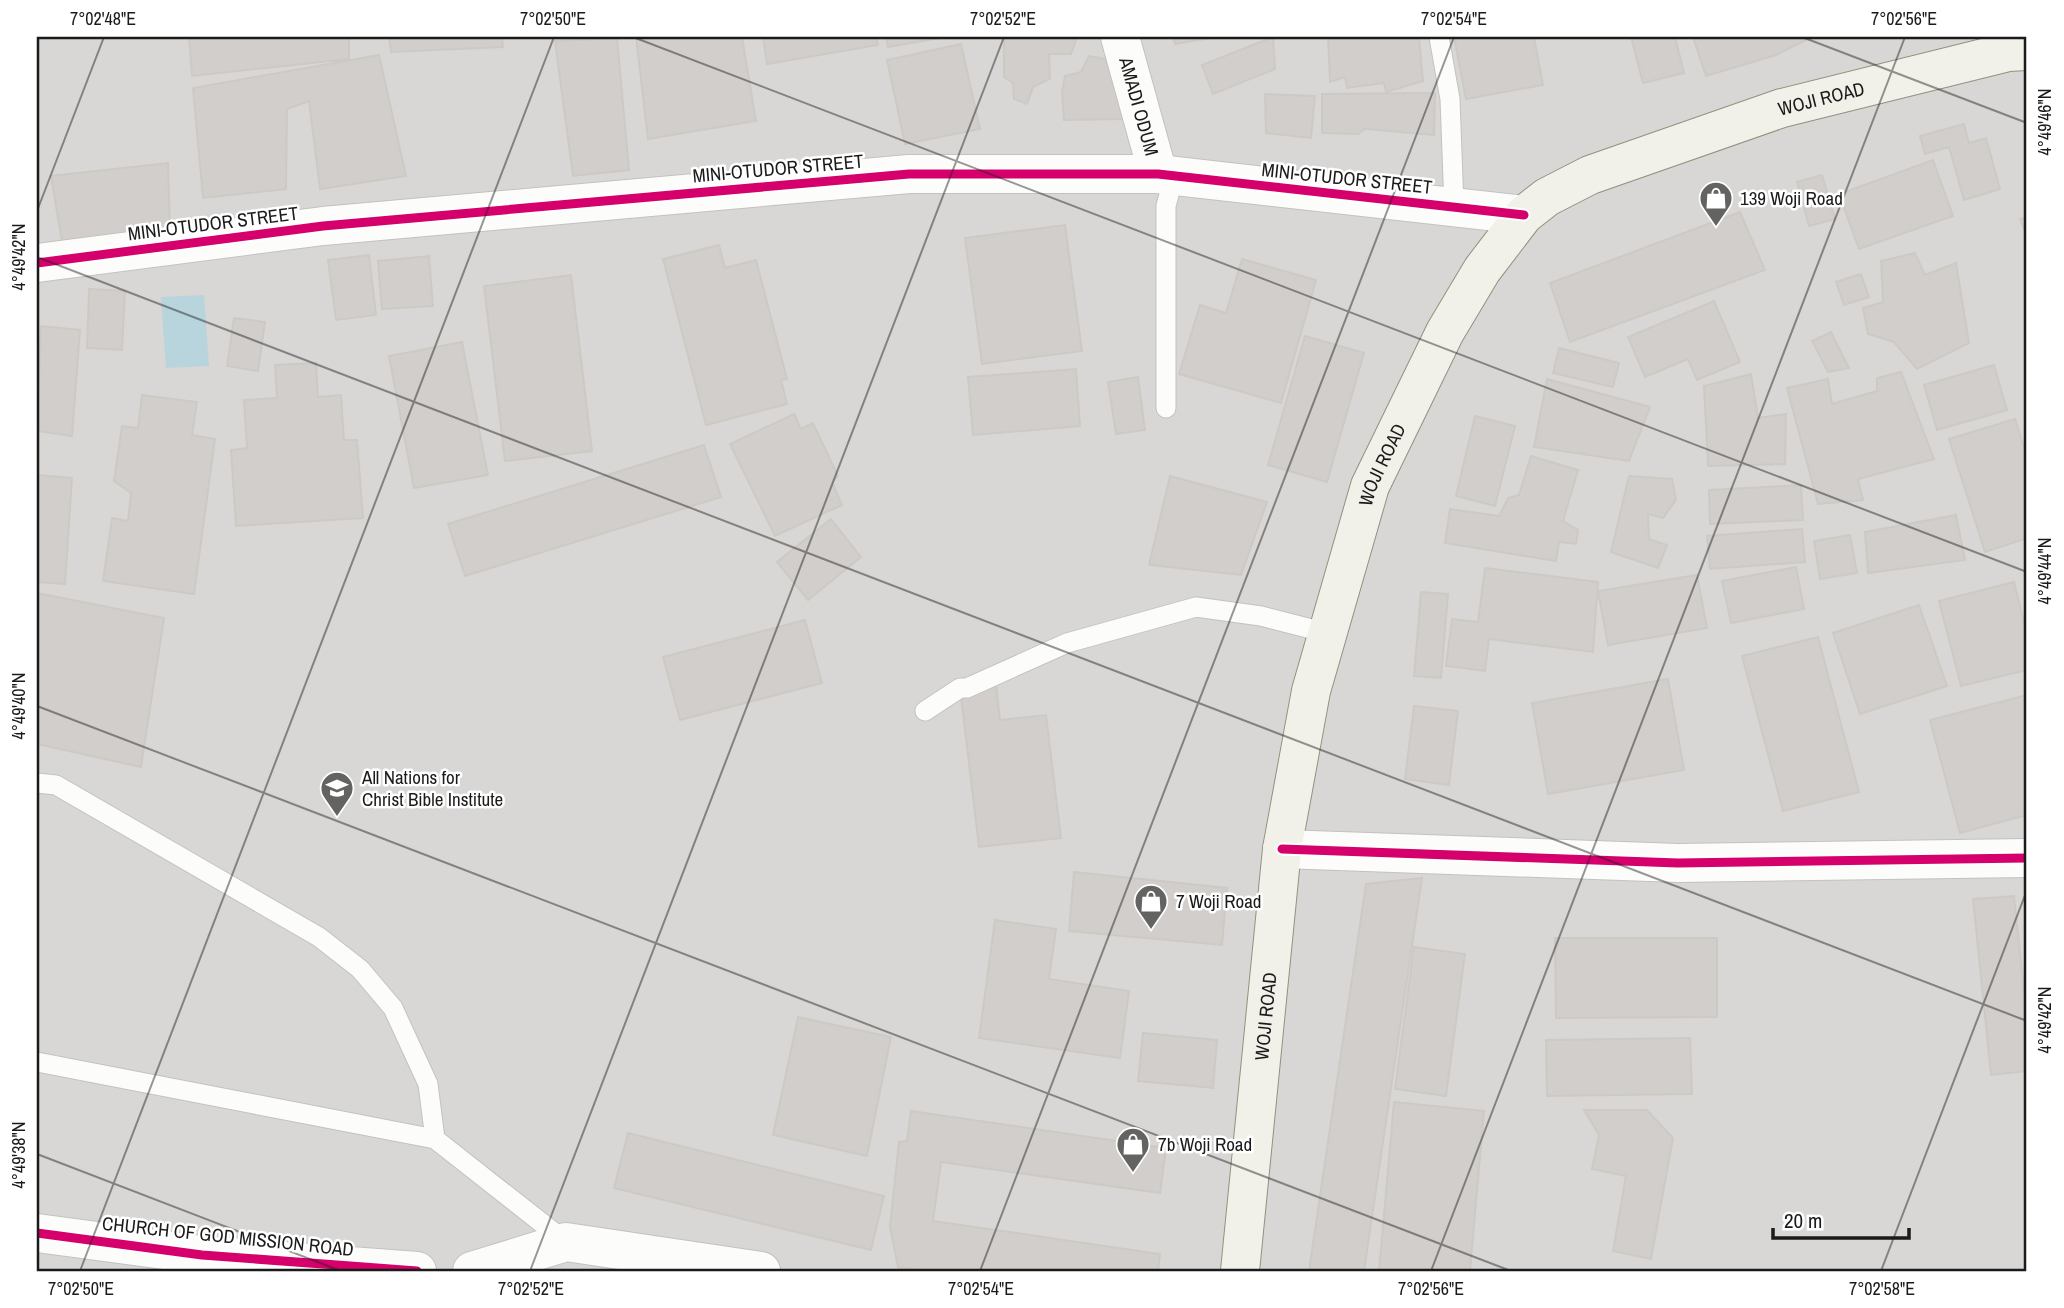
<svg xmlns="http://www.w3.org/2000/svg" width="2064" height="1308" font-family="'Archivo Narrow',sans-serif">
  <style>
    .residential { fill: #d9d7d5 }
    .water { fill: #b8d4dc }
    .building { fill: #d1cecb; stroke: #cdcac5; stroke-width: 2 }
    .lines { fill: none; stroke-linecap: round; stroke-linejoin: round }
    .lane-casing { stroke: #c2c2c0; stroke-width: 21 }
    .street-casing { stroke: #c2c2c0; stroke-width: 40 }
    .secondary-casing { stroke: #90927d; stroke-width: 40 }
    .lane { stroke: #fcfcfb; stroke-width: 19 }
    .street { stroke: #fcfcfb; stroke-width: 38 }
    .secondary { stroke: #f1f1e9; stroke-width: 38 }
    .cycleway-casing { stroke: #fff; stroke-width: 13 }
    .cycleway { stroke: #d6006c; stroke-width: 9 }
    .ticks { fill: none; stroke: #1b1b1b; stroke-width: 2; stroke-opacity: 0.45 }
    .labels { text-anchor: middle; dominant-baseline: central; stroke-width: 5; stroke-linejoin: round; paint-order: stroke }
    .street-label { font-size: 19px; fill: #1b1b1b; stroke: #fff }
    .poi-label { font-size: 19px; fill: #1b1b1b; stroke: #fff; text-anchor: start }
    .neatline { fill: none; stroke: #1b1b1b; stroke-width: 2.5 }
    .ticks-label { font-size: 18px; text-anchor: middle; fill: #1b1b1b }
  </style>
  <rect width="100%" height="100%" fill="#eae8e4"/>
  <path class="residential" d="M37 37H2027V1271H37Z"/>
  <path class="water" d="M204 295 209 366 166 368 161 297Z"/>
  <path class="building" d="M189 37H349V59L192 76Z
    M389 37H502L503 47 391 52Z
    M636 37H742L756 121 648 139Z
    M763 37H876L878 45 767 64Z
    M886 37H946L888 47Z
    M1004 37H1077L1071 54H1049L1050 79 1033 87 1027 104 1014 99 1013 83 1004 77Z
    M1173 37H1216L1175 44Z
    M1273 37 1275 69 1213 94 1202 65Z
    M1328 37H1419L1423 81 1386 92 1384 83 1347 88 1345 77 1330 82Z
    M1454 37H1534L1543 85 1466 99Z
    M1631 37H1675L1684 73 1643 83Z
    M1693 37H1812L1776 55 1706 76Z
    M617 38 629 170 573 176 555 41Z
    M961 44 980 129 905 144 887 60Z
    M379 55 406 176 320 189 309 101 287 109 286 189 203 198 193 88Z
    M1089 56 1116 61 1127 119 1064 120 1062 92 1065 76 1081 72Z
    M1435 93 1434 135 1365 129 1358 134 1322 133V94Z
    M1265 94 1315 96 1311 138 1266 133Z
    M1964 124 1969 143 1986 138 2000 189 1964 200 1949 147 1925 154 1920 136Z
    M1933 160 1953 216 1859 249 1839 194Z
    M168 163 170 230 62 242 51 176Z
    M1822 175 1835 219 1809 226 1797 182Z
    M1740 212 1765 270 1570 342 1550 283Z
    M2027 218V236L2020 219Z
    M1065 225 1082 351 982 364 965 238Z
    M719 245 725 268 756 260 787 379 781 380 787 404 706 425 663 259Z
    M1915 253 1925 275 1956 263 1969 343 1917 369 1894 342 1868 334 1863 308 1883 302 1881 261Z
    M369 255 376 315 336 320 328 260Z
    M429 256 433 306 382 309 378 261Z
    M1242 259 1316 280 1281 403 1179 374 1200 305 1226 313Z
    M1861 274 1869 297 1844 305 1836 282Z
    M571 275 592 451 505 461 484 286Z
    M89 289 125 291 122 350 87 348Z
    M1714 301 1740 362 1697 380 1688 359 1645 377 1628 337Z
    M234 318 265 322 258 371 227 366Z
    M41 326 80 330 72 436 37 431Z
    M1831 332 1849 368 1828 372 1812 341Z
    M1305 336 1364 353 1327 482 1268 465Z
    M462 342 488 475 414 488 389 356Z
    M1559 348 1619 363 1613 387 1553 373Z
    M316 363 318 397 341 395 344 440H357L363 518 236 526 231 450 247 448 244 400 277 398 275 365Z
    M1994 365 2007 410 1937 430 1924 385Z
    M1076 369 1080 426 973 435 968 377Z
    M1901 372 1934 459 1858 479 1863 500 1818 504 1787 388 1828 379 1832 404 1877 391V378Z
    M1751 374 1758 418 1786 414 1785 464 1708 466 1704 386Z
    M1138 377 1145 430 1116 434 1108 382Z
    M1547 379 1650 407 1629 461 1534 447Z
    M142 395 197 402 192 435 215 439 194 594 103 581 112 518 128 521 131 493 114 481 122 426 138 428Z
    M794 414 801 429 813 423 838 476 832 482 842 505 775 536 730 444Z
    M1475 416 1515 426 1495 506 1456 496Z
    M2015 419 2027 457V538L1985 552 1949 439Z
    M704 445 721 497 465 576 448 524Z
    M1531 456 1578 470 1563 521 1578 530 1576 544 1559 542 1556 561 1445 543 1450 509 1499 516 1508 498 1519 495Z
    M37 475 72 478 65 584 37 582Z
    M1170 476 1267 502 1241 575 1149 565Z
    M1629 476 1672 479 1676 500 1663 518 1648 514 1649 539 1667 545 1658 568 1611 552Z
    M1801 485 1803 520 1710 524 1709 490Z
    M1956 515 1965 560 1868 573 1865 532Z
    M831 519 861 557 808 600 777 562Z
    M1802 529 1805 562 1710 569 1707 536Z
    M1850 535 1857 573 1820 579 1814 541Z
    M1796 567 1804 609 1731 623 1722 581Z
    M1485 568 1598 582 1593 652 1489 639 1485 671 1446 666 1452 619 1478 622Z
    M1697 575 1707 628 1608 645 1598 591Z
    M2014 582 2027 634V670L1961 686 1939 601Z
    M1421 592 1448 594 1441 678 1414 676Z
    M37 593 164 618 141 767 37 744Z
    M1919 605 1947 686 1860 714 1833 633Z
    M805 620 822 683 680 720 663 657Z
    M1818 637 1859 792 1783 811 1742 656Z
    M1668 679 1684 770 1548 794 1532 703Z
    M996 684 1000 720 1046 715 1061 838 979 847 960 688Z
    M2027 695V815L1960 833 1930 720Z
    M1414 706 1458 711 1449 785 1405 779Z
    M1074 872 1227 888 1222 945 1069 931Z
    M1422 878 1364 1271H1309L1366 884Z
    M2014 896 2027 1019V1071L1991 1075 1973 899Z
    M995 920 1056 929 1049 979 1129 991 1120 1058 979 1038Z
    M1555 938H1717V1017L1556 1018Z
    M1414 947 1465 954 1446 1096 1395 1089Z
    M798 1017 891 1037 867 1156 773 1135Z
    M1143 1033 1217 1040 1213 1088 1138 1081Z
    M1690 1038 1692 1094 1547 1096 1546 1040Z
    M1394 1102 1484 1111 1470 1271H1379Z
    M1584 1110H1647L1673 1138 1651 1259 1613 1251 1626 1176 1592 1169 1599 1135Z
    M911 1111 1166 1148 1160 1193 941 1162 933 1221 1160 1254 1158 1271H928L898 1267 890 1227 899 1142 907 1141Z
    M628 1133 884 1196 871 1250 614 1188Z"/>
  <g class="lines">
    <defs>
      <path id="lane" d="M1439 37 1450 99 1454 207
        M1166 408V206L1174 176
        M925 711 960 688H967L1067 643 1196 607 1261 616 1327 633
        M37 783 56 785 319 937 360 969 393 1008 428 1084 435 1139
        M37 1062 435 1139 566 1242"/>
      <g id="street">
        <path id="s1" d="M1120 37 1158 174"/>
        <path d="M37 263 323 226 909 174H1158L1524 215"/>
        <path d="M1282 849 1678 863 2027 858"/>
        <path d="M37 1233 202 1255 417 1271"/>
        <path d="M472 1271 566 1242 761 1271"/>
      </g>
      <g id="secondary">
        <path id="s2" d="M1240 1271 1282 849 1311 691 1370 486 1445 332 1482 270 1524 215 1547 197 1590 175 1782 108 2008 52 2027 51"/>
      </g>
    </defs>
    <use href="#lane" class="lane-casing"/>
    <use href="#street" class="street-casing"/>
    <use href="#secondary" class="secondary-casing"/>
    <use href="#lane" class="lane"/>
    <use href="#street" class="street"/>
    <use href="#secondary" class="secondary"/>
    <defs>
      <path id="cycleway" d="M37 263 323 226 909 174H1158L1524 215
        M1282 849 1678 863 2027 858
        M37 1233 202 1255 417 1271"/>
    </defs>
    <use href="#cycleway" class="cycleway-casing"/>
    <use href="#cycleway" class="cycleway"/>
  </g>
  <path class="ticks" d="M633 37 2027 572M1802 37 2027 123M37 211 104 37M37 257 2027 1021M37 706 1511 1271M37 1154 341 1271M80 1271 554 37M530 1271 1004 37M980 1271 1454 37M1431 1271 1905 37M1881 1271 2027 890"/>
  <defs>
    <symbol id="shop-pin" viewBox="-11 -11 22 30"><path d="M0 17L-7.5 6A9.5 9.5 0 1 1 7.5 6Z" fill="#636361" stroke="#fff"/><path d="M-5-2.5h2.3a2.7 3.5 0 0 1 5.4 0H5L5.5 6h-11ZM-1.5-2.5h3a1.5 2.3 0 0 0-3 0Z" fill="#fff"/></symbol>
    <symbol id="university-pin" viewBox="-11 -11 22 30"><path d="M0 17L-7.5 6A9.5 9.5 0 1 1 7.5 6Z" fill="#636361" stroke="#fff"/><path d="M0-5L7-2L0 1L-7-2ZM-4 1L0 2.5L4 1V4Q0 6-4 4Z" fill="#fff"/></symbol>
  </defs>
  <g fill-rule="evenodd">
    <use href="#shop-pin" x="1697" y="179" width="38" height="52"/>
    <use href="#university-pin" x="318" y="769" width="38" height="52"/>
    <use href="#shop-pin" x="1132" y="882" width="38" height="52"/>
    <use href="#shop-pin" x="1114" y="1125" width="38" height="52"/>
  </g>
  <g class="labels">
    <g class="street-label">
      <text stroke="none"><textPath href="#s2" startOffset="1432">WOJI ROAD</textPath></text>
      <text stroke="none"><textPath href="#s1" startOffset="72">AMADI ODUM</textPath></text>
      <text transform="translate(778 168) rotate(-5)">MINI-OTUDOR STREET</text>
      <text transform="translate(1347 178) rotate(6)">MINI-OTUDOR STREET</text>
      <text transform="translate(213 223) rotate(-7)">MINI-OTUDOR STREET</text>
      <text stroke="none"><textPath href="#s2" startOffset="822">WOJI ROAD</textPath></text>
      <text stroke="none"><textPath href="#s2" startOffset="256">WOJI ROAD</textPath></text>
      <text transform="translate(228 1236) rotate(6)">CHURCH OF GOD MISSION ROAD</text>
    </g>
    <g class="poi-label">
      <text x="1740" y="198">139 Woji Road</text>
      <text x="362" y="777">All Nations for<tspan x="362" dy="22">Christ Bible Institute</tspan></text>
      <text x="1176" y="901">7 Woji Road</text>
      <text x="1158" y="1144">7b Woji Road</text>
    </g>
  </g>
  <rect width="2064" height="1308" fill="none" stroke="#ffffff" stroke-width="77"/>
  <path d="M1773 1228v10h136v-10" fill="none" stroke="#1b1b1b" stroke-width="3.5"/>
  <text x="1784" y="1228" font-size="21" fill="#1b1b1b" stroke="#ffffff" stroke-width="5" paint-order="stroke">20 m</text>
  <rect x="38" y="38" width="1987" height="1232" class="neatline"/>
  <g class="ticks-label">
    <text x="103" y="25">7°02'48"E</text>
    <text x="553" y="25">7°02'50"E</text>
    <text x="1003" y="25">7°02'52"E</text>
    <text x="1454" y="25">7°02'54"E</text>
    <text x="1904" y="25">7°02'56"E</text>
    <text transform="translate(2045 122) rotate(-90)" y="6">4°49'46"N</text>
    <text transform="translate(19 257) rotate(-90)" y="6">4°49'42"N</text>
    <text transform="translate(2045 571) rotate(-90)" y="6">4°49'44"N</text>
    <text transform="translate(19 706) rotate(-90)" y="6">4°49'40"N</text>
    <text transform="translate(2045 1020) rotate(-90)" y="6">4°49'42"N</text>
    <text transform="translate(19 1155) rotate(-90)" y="6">4°49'38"N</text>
    <text x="81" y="1295">7°02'50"E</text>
    <text x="531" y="1295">7°02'52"E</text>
    <text x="981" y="1295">7°02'54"E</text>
    <text x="1431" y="1295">7°02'56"E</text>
    <text x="1882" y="1295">7°02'58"E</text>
  </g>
</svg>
